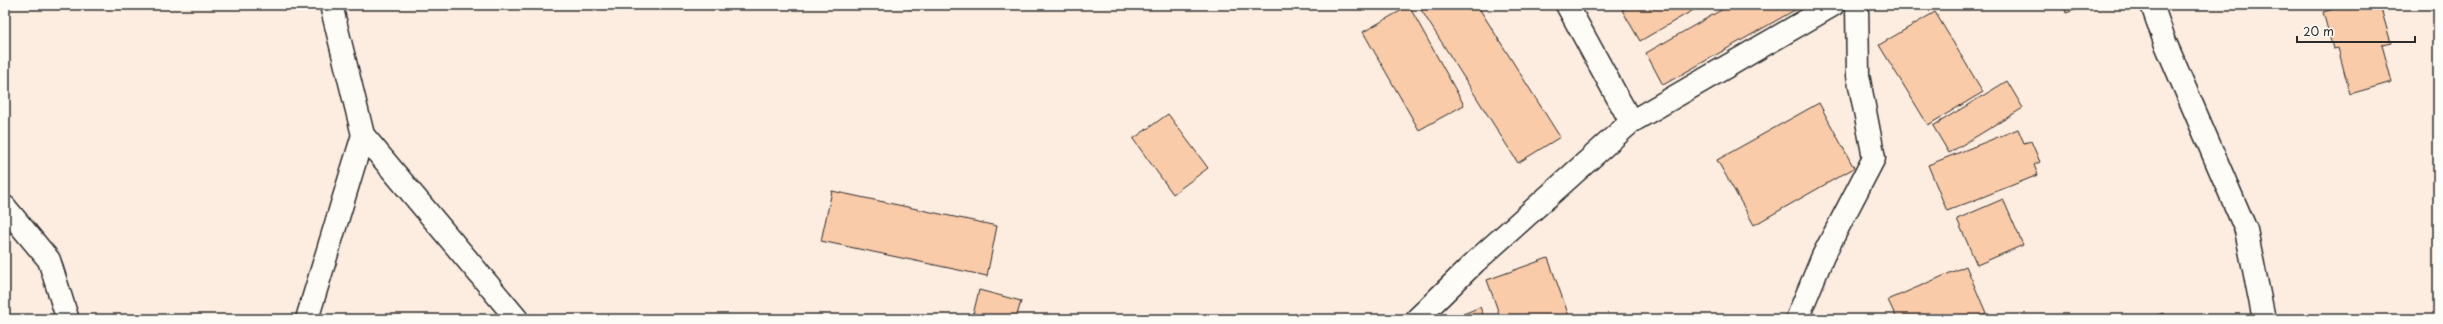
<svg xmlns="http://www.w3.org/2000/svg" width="2443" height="324" font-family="'Playpen Sans',sans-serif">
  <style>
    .building { fill: #facba9; stroke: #2b2b2b }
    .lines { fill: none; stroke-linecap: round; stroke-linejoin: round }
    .street-casing { stroke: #2b2b2b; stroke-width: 25 }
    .street { stroke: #fdfcf7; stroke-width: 22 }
  </style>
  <rect width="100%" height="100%" fill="#fcede0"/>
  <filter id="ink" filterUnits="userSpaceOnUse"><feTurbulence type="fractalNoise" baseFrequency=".025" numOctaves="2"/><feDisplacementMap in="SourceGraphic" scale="8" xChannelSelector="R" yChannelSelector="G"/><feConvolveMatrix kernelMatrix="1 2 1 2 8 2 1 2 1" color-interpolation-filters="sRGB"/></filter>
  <g filter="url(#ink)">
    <path class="building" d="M908 5H924L909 9Z
      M1418 5H1477L1560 137 1518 163Z
      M1630 5H1702L1640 41 1622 10Z
      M1730 5H1799L1800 7 1663 85 1646 53Z
      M2064 5H2089L2066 13Z
      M2347 5H2380L2391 43 2382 45 2392 82 2350 94 2338 48 2333 49 2323 12Z
      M1409 6 1464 105 1419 130 1363 32Z
      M1935 12 1983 92 1928 125 1879 45Z
      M2007 81 2023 108 1949 153 1933 126Z
      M1819 103 1854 168 1754 225 1717 160Z
      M1168 114 1208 168 1173 194 1133 139Z
      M2018 129 2024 143 2031 141 2040 162 2034 165 2038 175 1947 211 1928 165Z
      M832 191 997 226 987 276 821 241Z
      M2003 199 2023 245 1977 265 1957 219Z
      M1548 258 1570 319H1501L1487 280Z
      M1966 266 1986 313 1972 319H1897L1888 300Z
      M979 290 1021 301 1016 319H972Z
      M1480 307 1485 319H1452Z
      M2163 313 2165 319H2146Z"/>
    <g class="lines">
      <defs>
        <path id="street" d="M331 5 363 135 517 319
          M1567 5 1631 122
          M2152 5 2165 42 2246 230 2264 319
          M5 207 49 260 67 317 66 319
          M307 319 363 135
          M1417 319 1475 262 1631 122 1833 5
          M1797 319 1823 256 1874 158 1858 75 1857 5"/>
      </defs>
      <use href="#street" class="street-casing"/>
      <use href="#street" class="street"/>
    </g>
  </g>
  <rect width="2443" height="324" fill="none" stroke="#fdfcf7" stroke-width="20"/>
  <rect x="10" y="10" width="2423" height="304" fill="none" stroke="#2b2b2b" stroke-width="1.5" filter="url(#ink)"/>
  <path d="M2297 36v6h118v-6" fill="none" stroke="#2b2b2b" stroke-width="2"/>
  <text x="2303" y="36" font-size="12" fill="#2b2b2b" stroke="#fdfcf7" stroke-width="3" paint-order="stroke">20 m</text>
</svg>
